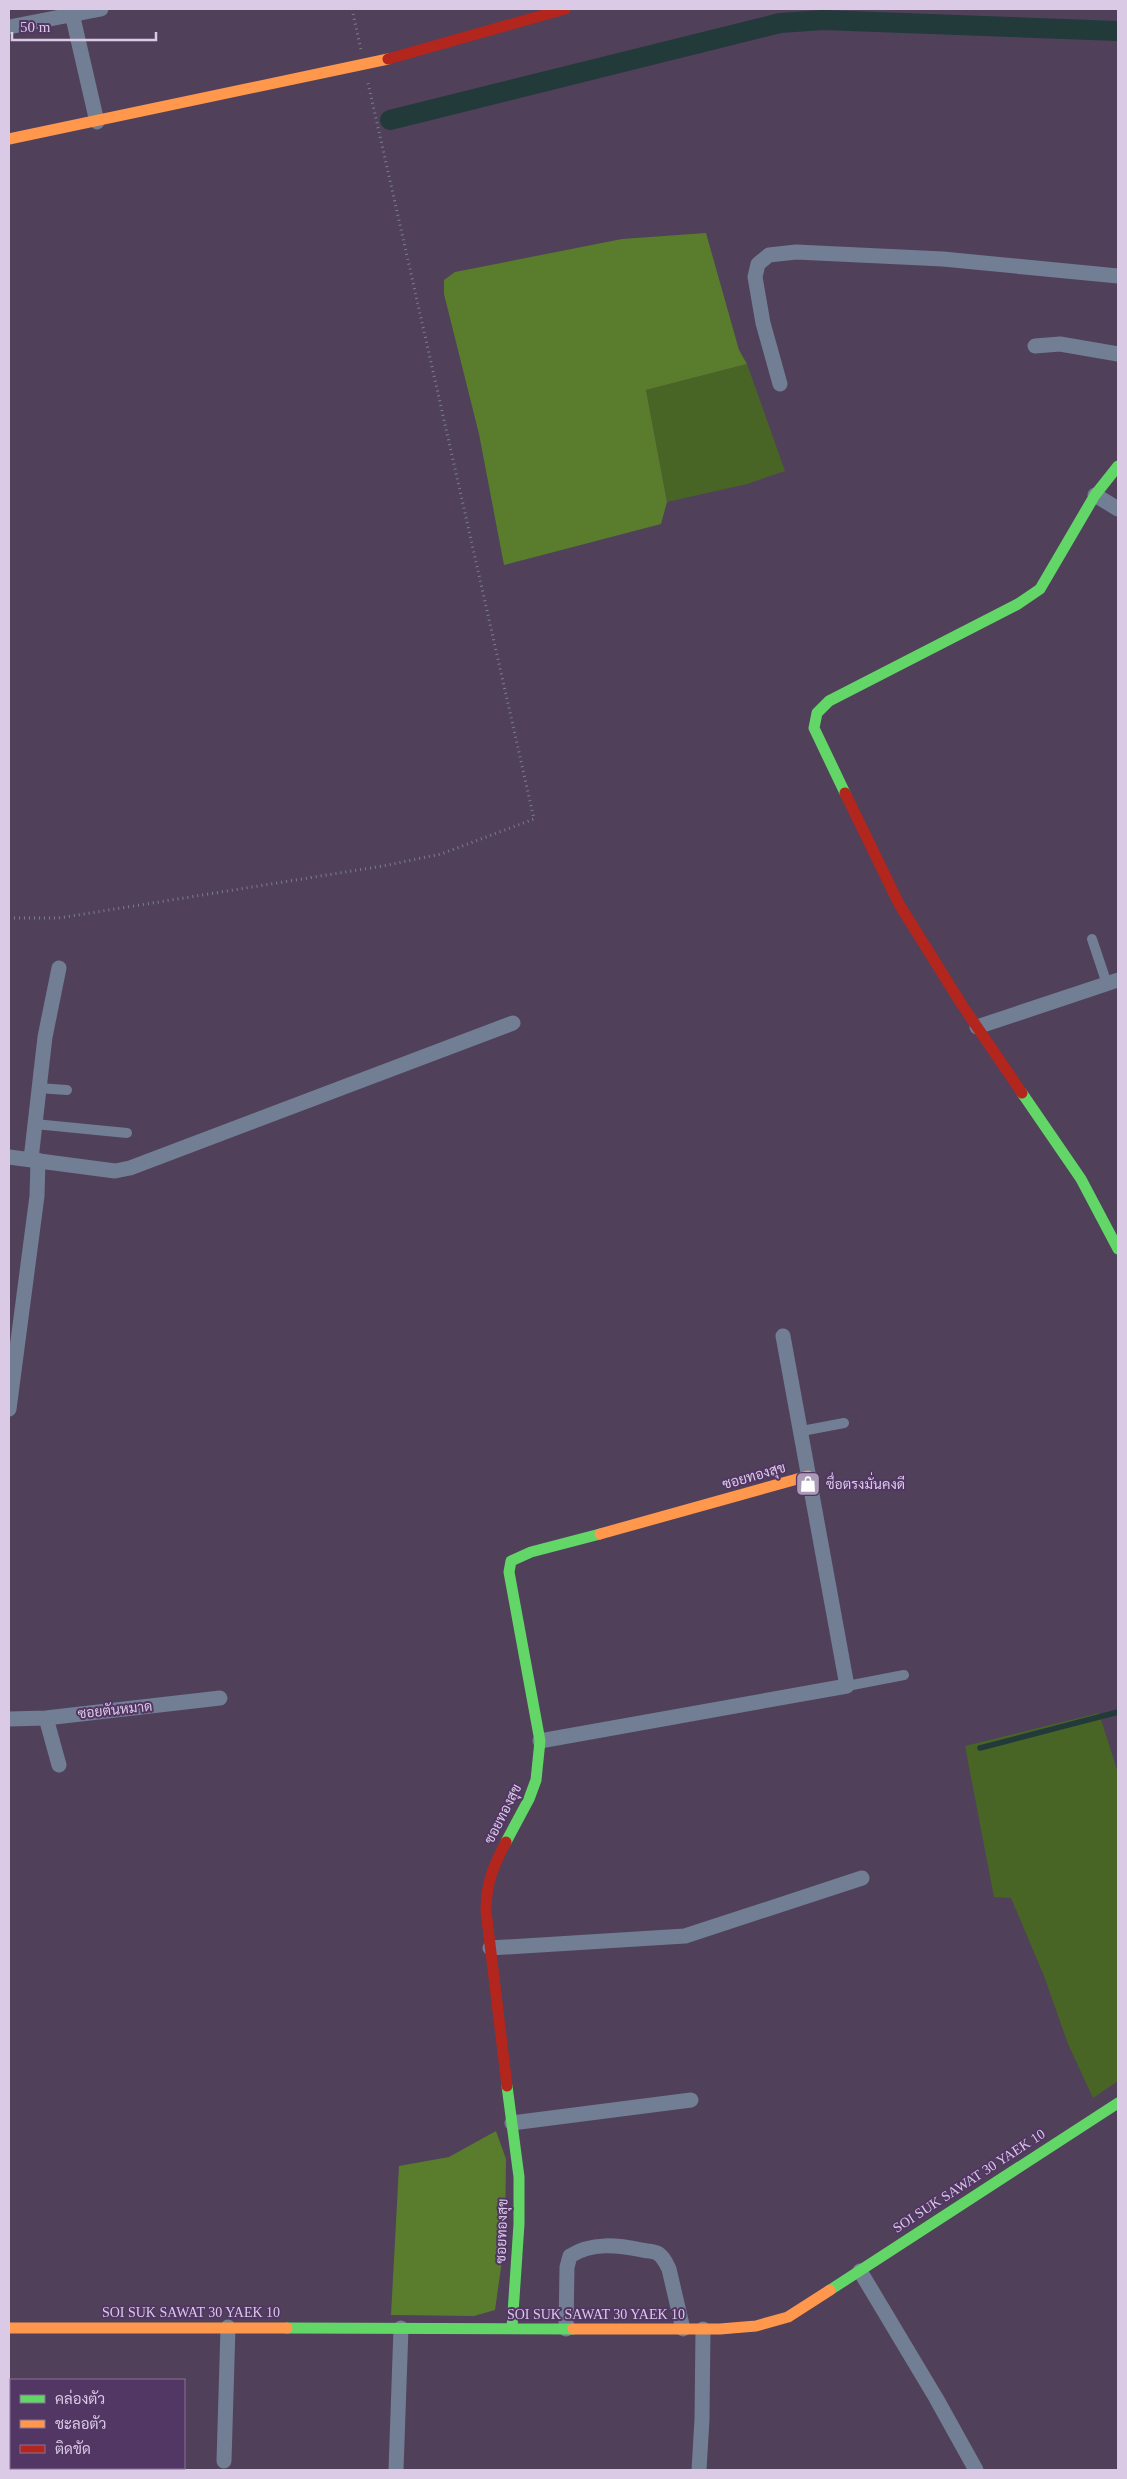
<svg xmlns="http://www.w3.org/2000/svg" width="1127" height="2479" font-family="'Times New Roman',Sarabun,serif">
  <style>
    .green { fill: #486525 }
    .forest { fill: #597d2c }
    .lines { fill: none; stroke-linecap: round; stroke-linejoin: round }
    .stream { stroke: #223a3a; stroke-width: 5.5 }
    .canal { stroke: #223a3a; stroke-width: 20 }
    .path { stroke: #7a7e91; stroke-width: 3; stroke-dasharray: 1 4; stroke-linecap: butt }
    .lane { stroke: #717e93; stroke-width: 10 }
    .street { stroke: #717e93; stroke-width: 15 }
    .fast { stroke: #63d668; stroke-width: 11 }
    .slow { stroke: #ff974d; stroke-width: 11 }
    .jam { stroke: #b3261e; stroke-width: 11 }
    .labels { text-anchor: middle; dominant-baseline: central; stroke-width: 4; stroke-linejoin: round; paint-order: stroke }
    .street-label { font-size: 14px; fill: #dacae6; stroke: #523664 }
    .poi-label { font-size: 14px; fill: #dacae6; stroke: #523664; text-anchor: start }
  </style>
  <rect width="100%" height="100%" fill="#50405a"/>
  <path class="green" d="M747 364 785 471 747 484 667 502 646 390Z
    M1099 1713 1118 1773V2081L1093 2098 1068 2044 1044 1976 1011 1898 994 1897 965 1746Z"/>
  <path class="forest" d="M706 233 739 350 747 364 646 390 667 502 661 524 504 565 479 434 444 294V280L455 272 622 239Z
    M496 2131 506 2159 505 2239 495 2310 474 2316 391 2315 399 2166 449 2157Z"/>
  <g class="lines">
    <path class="stream" d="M980 1748 1118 1712"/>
    <path class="canal" d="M390 120 780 23 823 20 1118 31"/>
    <path class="path" d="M352 9 361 50
      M9 918H59L383 866 441 854 534 819 368 83"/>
    <path class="lane" d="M1092 939 1107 984
      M38 1088 67 1090
      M35 1124 127 1133
      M802 1431 844 1423
      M847 1686 904 1675"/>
    <path class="street" d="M71 9 97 122
      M9 27 101 9
      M1035 346 1060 344 1118 354
      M780 384 763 323 755 277 758 264 769 255 796 252 943 259 1118 276
      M1095 495 1118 509
      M977 1027 1118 980
      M9 1157 115 1171 130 1168 513 1023
      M31 1159 45 1037 59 968
      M9 1409 37 1196 38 1160
      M46 1718 59 1765
      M9 1719 46 1718 220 1698
      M540 1741 847 1686 783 1336
      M490 1948 685 1936 862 1878
      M512 2123 691 2100
      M860 2271 936 2398 976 2470
      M566 2329 567 2267 570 2256C592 2242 617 2245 642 2250 646 2251 653 2251 657 2253 663 2256 666 2263 669 2269L683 2329
      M224 2461 228 2327
      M396 2470 401 2328
      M699 2470 702 2419 703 2329"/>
    <path class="fast" d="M845 793 814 728 817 713 829 701 1018 604 1040 589 1095 495 1118 466
      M1022 1093 1081 1179 1118 1249
      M506 1842 529 1799 536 1780 540 1741 509 1572 511 1561 531 1552 600 1534
      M507 2086 519 2177V2224L512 2328
      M830 2290 1118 2103
      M287 2328 573 2329"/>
    <path class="slow" d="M9 139 388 59
      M600 1534 808 1476
      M9 2328H287
      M573 2329H720L756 2326 788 2317 830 2290"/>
    <path class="jam" d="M388 59 565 9
      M845 793 899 904 962 1005 1022 1093
      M506 1842C493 1866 486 1884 486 1911L507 2086"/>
  </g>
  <defs>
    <symbol id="shop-square" viewBox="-11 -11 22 22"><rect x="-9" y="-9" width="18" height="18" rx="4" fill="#aa9ab5" stroke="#523664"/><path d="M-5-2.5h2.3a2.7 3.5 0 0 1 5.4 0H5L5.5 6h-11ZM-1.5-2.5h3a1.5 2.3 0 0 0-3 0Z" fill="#fff"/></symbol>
  </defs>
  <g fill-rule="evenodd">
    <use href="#shop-square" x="794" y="1470" width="28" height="28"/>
  </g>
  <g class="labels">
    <g class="street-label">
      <text transform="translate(754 1476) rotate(-16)">ซอยทองสุข</text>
      <text transform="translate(115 1710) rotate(-6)">ซอยตันหมาด</text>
      <text transform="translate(503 1814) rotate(-63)">ซอยทองสุข</text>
      <text transform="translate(969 2181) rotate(-33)">SOI SUK SAWAT 30 YAEK 10</text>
      <text transform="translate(502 2231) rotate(-88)">ซอยทองสุข</text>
      <text x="191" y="2312">SOI SUK SAWAT 30 YAEK 10</text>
      <text x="596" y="2314">SOI SUK SAWAT 30 YAEK 10</text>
    </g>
    <g class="poi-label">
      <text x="826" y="1484">ซื่อตรงมั่นคงดี</text>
    </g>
  </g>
  <rect width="1127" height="2479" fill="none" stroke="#dacae6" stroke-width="20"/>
  <rect x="10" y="2379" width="175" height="90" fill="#523664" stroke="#887198"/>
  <rect x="20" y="2395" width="25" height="8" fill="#63d668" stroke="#887198"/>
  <text x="55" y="2404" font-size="15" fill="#dacae6">คล่องตัว</text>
  <rect x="20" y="2420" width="25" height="8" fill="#ff974d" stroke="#887198"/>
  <text x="55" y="2429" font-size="15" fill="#dacae6">ชะลอตัว</text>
  <rect x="20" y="2445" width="25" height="8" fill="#b3261e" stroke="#887198"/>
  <text x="55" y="2454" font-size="15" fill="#dacae6">ติดขัด</text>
  <path d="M12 32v8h144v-8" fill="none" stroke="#dacae6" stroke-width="2.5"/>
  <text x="20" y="32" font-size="15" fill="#dacae6" stroke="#523664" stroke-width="4" paint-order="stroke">50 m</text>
</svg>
